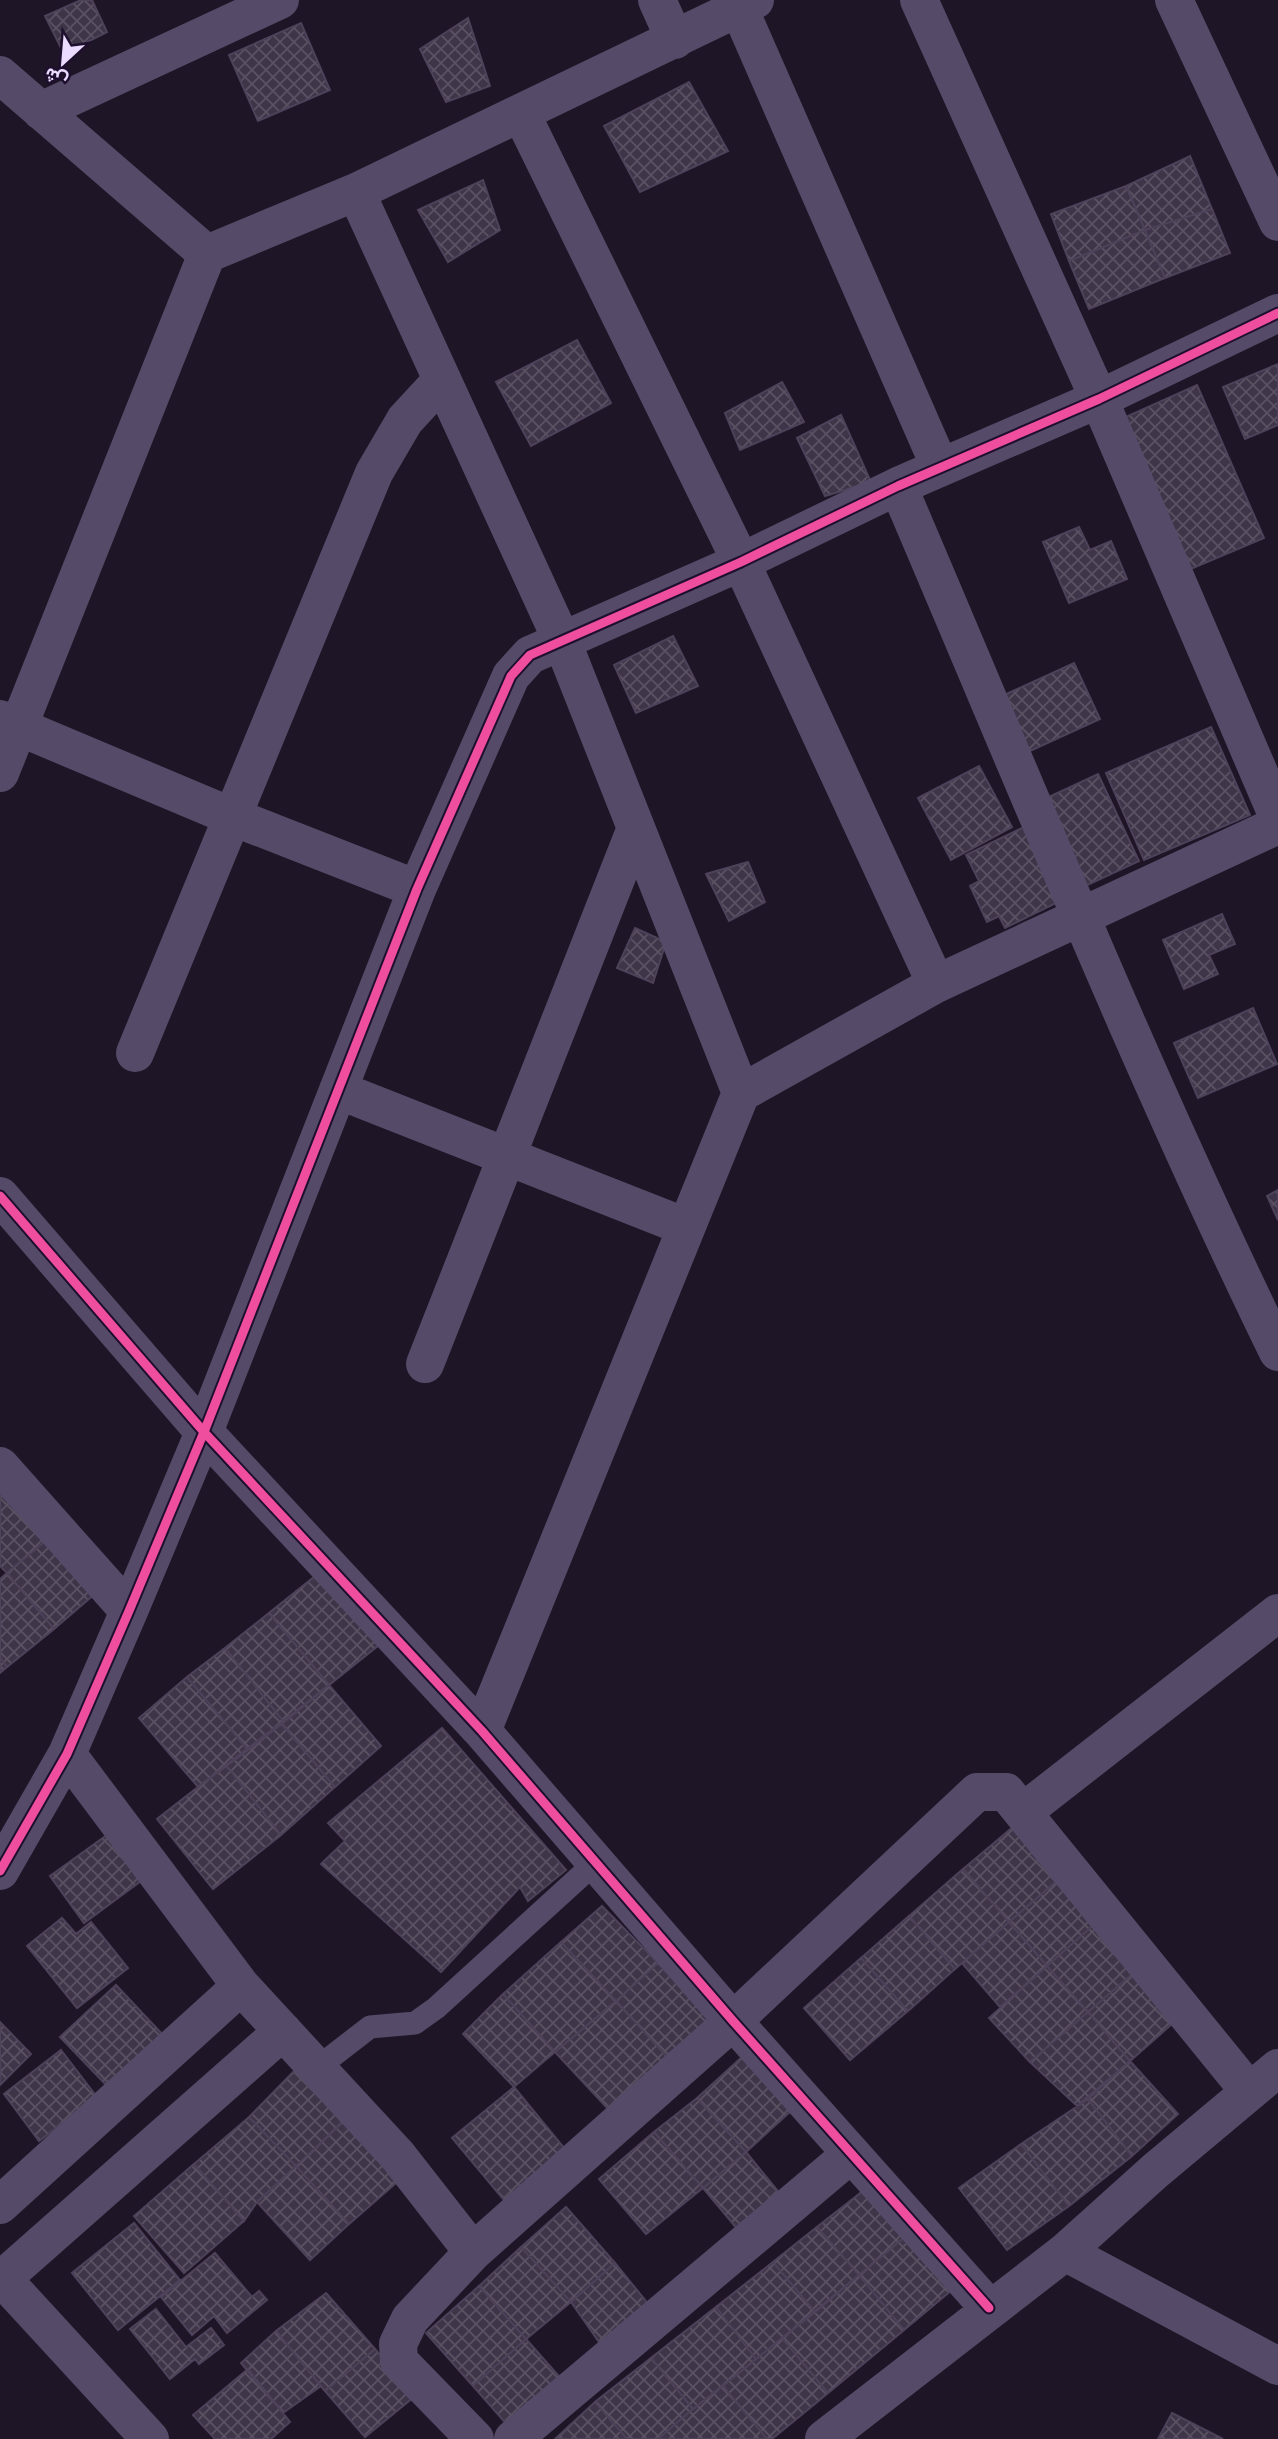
<svg xmlns="http://www.w3.org/2000/svg" width="1278" height="2439" font-family="'Asap Condensed',Vazirmatn,sans-serif">
  <style>
    .building { fill: url(#building-cross-hatch); stroke: #4e415a; stroke-width: 2 }
    .lines { fill: none; stroke-linecap: round; stroke-linejoin: round }
    .lane { stroke: #554b68; stroke-width: 23 }
    .street { stroke: #554b68; stroke-width: 38 }
    .cycleway-casing { stroke: #1e0f2e; stroke-width: 13 }
    .cycleway { stroke: #ef4d9e; stroke-width: 9 }
  </style>
  <defs>
    <pattern id="building-cross-hatch" width="8" height="8" patternUnits="userSpaceOnUse" patternTransform="scale(1.75)"><rect width="8" height="8" fill="#3e3548"/><path d="M0 0l8 8M0 8l8-8" fill="none" stroke="#5a5263"/></pattern>
  </defs>
  <rect width="100%" height="100%" fill="#1e1627"/>
  <path class="building" d="M81 0H92L107 32 64 54 45 16Z
    M468 18 490 86 446 102 420 49Z
    M301 23 330 90 258 121 229 55Z
    M689 82 728 151 640 192 604 126Z
    M1190 156 1212 209 1145 230 1126 186Z
    M483 180 500 230 448 262 418 210Z
    M1126 186 1145 230 1069 261 1051 214Z
    M1212 209 1230 253 1165 278 1145 230Z
    M1145 230 1165 278 1089 309 1069 261Z
    M577 340 611 403 531 446 496 382Z
    M1278 364V425L1245 439 1223 387Z
    M782 382 804 422 740 450 725 413Z
    M1197 385 1264 538 1186 571 1119 420Z
    M841 415 871 482 825 496 797 438Z
    M1079 527 1090 550 1111 541 1127 579 1069 603 1043 542Z
    M673 636 698 686 636 713 614 665Z
    M1074 663 1100 719 1028 752 1002 696Z
    M1211 727 1250 815 1144 860 1106 773Z
    M979 766 1012 827 951 860 918 798Z
    M1098 774 1139 861 1079 889 1038 802Z
    M1024 827 1060 901 1005 928 999 916 987 922 970 886 979 881 966 855Z
    M748 862 765 902 729 921 706 874Z
    M1222 914 1235 944 1209 955 1218 974 1184 989 1163 940Z
    M635 928 666 942 653 983 617 968Z
    M1253 1008 1277 1064 1198 1098 1174 1043Z
    M1278 1190V1220L1267 1196Z
    M8 1489 49 1538 7 1573 0 1566V1495Z
    M49 1538 96 1593 54 1629 7 1573Z
    M7 1573 54 1629 7 1667 0 1657V1579Z
    M319 1573 379 1645 329 1685 269 1613Z
    M269 1613 329 1685 284 1722 225 1648Z
    M225 1648 284 1722 248 1750 187 1677Z
    M0 1657 7 1667 0 1673Z
    M187 1677 248 1750 198 1787 139 1718Z
    M329 1685 381 1746 335 1787 281 1723Z
    M281 1723 335 1787 281 1835 226 1765Z
    M442 1728 566 1870 528 1901 520 1887 441 1972 321 1864 345 1841 328 1823Z
    M226 1765 281 1835 213 1889 157 1819Z
    M1013 1827 1059 1879 1009 1922 963 1869Z
    M107 1835 141 1881 84 1923 50 1876Z
    M963 1869 1009 1922 955 1969 909 1916Z
    M1059 1879 1097 1922 1047 1966 1009 1922Z
    M602 1906 658 1963 616 2001 561 1942Z
    M909 1916 955 1969 908 2011 861 1958Z
    M62 1918 76 1934 91 1922 128 1968 77 2008 27 1946Z
    M1009 1922 1047 1966 1000 2007 962 1963Z
    M1097 1922 1138 1969 1088 2012 1047 1966Z
    M561 1942 616 2001 555 2052 503 1994Z
    M861 1958 908 2011 850 2060 804 2008Z
    M658 1963 710 2020 668 2058 616 2001Z
    M1047 1966 1088 2012 1030 2062 989 2018Z
    M1138 1969 1180 2017 1130 2061 1088 2012Z
    M116 1985 165 2037 110 2089 60 2037Z
    M503 1994 555 2052 514 2087 463 2034Z
    M616 2001 668 2058 610 2111 555 2052Z
    M1088 2012 1130 2061 1077 2106 1030 2062Z
    M0 2022 31 2054 0 2085Z
    M61 2050 97 2097 39 2141 4 2094Z
    M742 2057 791 2111 746 2152 697 2098Z
    M1130 2061 1178 2114 1132 2156 1088 2099Z
    M298 2067 348 2117 296 2166 249 2117Z
    M514 2087 570 2155 509 2206 452 2138Z
    M697 2098 746 2152 703 2188 654 2132Z
    M1088 2099 1132 2156 1069 2206 1021 2144Z
    M249 2117 296 2166 257 2202 244 2221 194 2164Z
    M348 2117 403 2177 349 2224 296 2166Z
    M654 2132 703 2188 646 2234 599 2179Z
    M1021 2144 1069 2206 1007 2250 959 2188Z
    M746 2152 781 2195 739 2231 703 2188Z
    M194 2164 244 2221 184 2273 134 2216Z
    M296 2166 349 2224 310 2260 257 2202Z
    M868 2187 906 2236 859 2275 817 2227Z
    M566 2207 615 2263 571 2302 521 2247Z
    M134 2223 180 2280 118 2330 72 2273Z
    M817 2227 859 2275 815 2312 773 2262Z
    M906 2236 952 2290 904 2330 859 2275Z
    M521 2247 571 2302 526 2339 479 2286Z
    M215 2253 252 2297 259 2291 267 2300 227 2333 214 2316 192 2335 161 2297Z
    M773 2262 815 2312 756 2359 716 2307Z
    M615 2263 650 2306 601 2345 571 2302Z
    M859 2275 904 2330 828 2393 782 2338Z
    M479 2286 526 2339 473 2386 426 2333Z
    M326 2293 375 2349 325 2391 276 2331Z
    M716 2307 756 2359 693 2409 651 2358Z
    M156 2309 186 2347 211 2328 224 2345 199 2364 195 2359 170 2379 130 2329Z
    M276 2331 321 2386 283 2413 241 2363Z
    M782 2338 828 2393 772 2439H767L723 2386Z
    M526 2339 564 2382 511 2429 473 2386Z
    M375 2349 415 2396 365 2437 325 2391Z
    M651 2358 693 2409 658 2439H627L595 2402Z
    M248 2369 290 2422 271 2439H215L193 2415Z
    M723 2386 767 2439H658L693 2409Z
    M595 2402 627 2439H555Z
    M1172 2413 1223 2439H1158Z"/>
  <g class="lines">
    <path class="lane" d="M317 2068 370 2027 415 2023 436 2008 596 1862"/>
    <path class="street" d="M657 0 675 40
      M919 0 1099 399 1278 817
      M1174 0 1278 222
      M739 8 940 467
      M0 75 207 254
      M41 111 280 0
      M521 113 741 562 936 984
      M356 192 562 641 741 1093
      M898 486C1022 776 1140 1069 1278 1352
      M0 719 233 817 417 889
      M0 773 207 254 356 192 755 0
      M135 1053 374 473 405 420 442 380
      M338 1090 686 1227
      M0 1196 204 1432 482 1731 733 2021 989 2308
      M425 1364 636 828
      M0 1466 129 1611
      M482 1731 741 1093 936 984 1278 825
      M67 1754 241 1986 398 2156 473 2252
      M1023 1812 1278 1613
      M0 1871 67 1754 129 1611 204 1432 417 889 511 676 530 655 741 562 898 486 1099 399 1278 313
      M0 2205 241 1986
      M1065 2252 1278 2366
      M0 2276 150 2439
      M2 2279 283 2031
      M475 2439 399 2361 398 2344 410 2319 473 2252 733 2021 977 1792H1006L1249 2091
      M513 2439 851 2154
      M824 2439 1065 2252 1155 2171 1278 2068"/>
    <defs>
      <path id="cycleway" d="M0 1196 204 1432 482 1731 733 2021 989 2308
        M0 1871 67 1754 129 1611 204 1432 417 889 511 676 530 655 741 562 898 486 1099 399 1278 313"/>
    </defs>
    <use href="#cycleway" class="cycleway-casing"/>
    <use href="#cycleway" class="cycleway"/>
  </g>
  <g transform="translate(63 63) rotate(206)" stroke="#1e0f2e" stroke-width="5" paint-order="stroke">
  <path d="M0-5L12 26L0 18L-12 26Z" fill="#ebdcff"/>
  <text y="-10" font-size="19" font-weight="bold" text-anchor="middle" fill="#ebdcff">ش</text>
  </g>
</svg>
